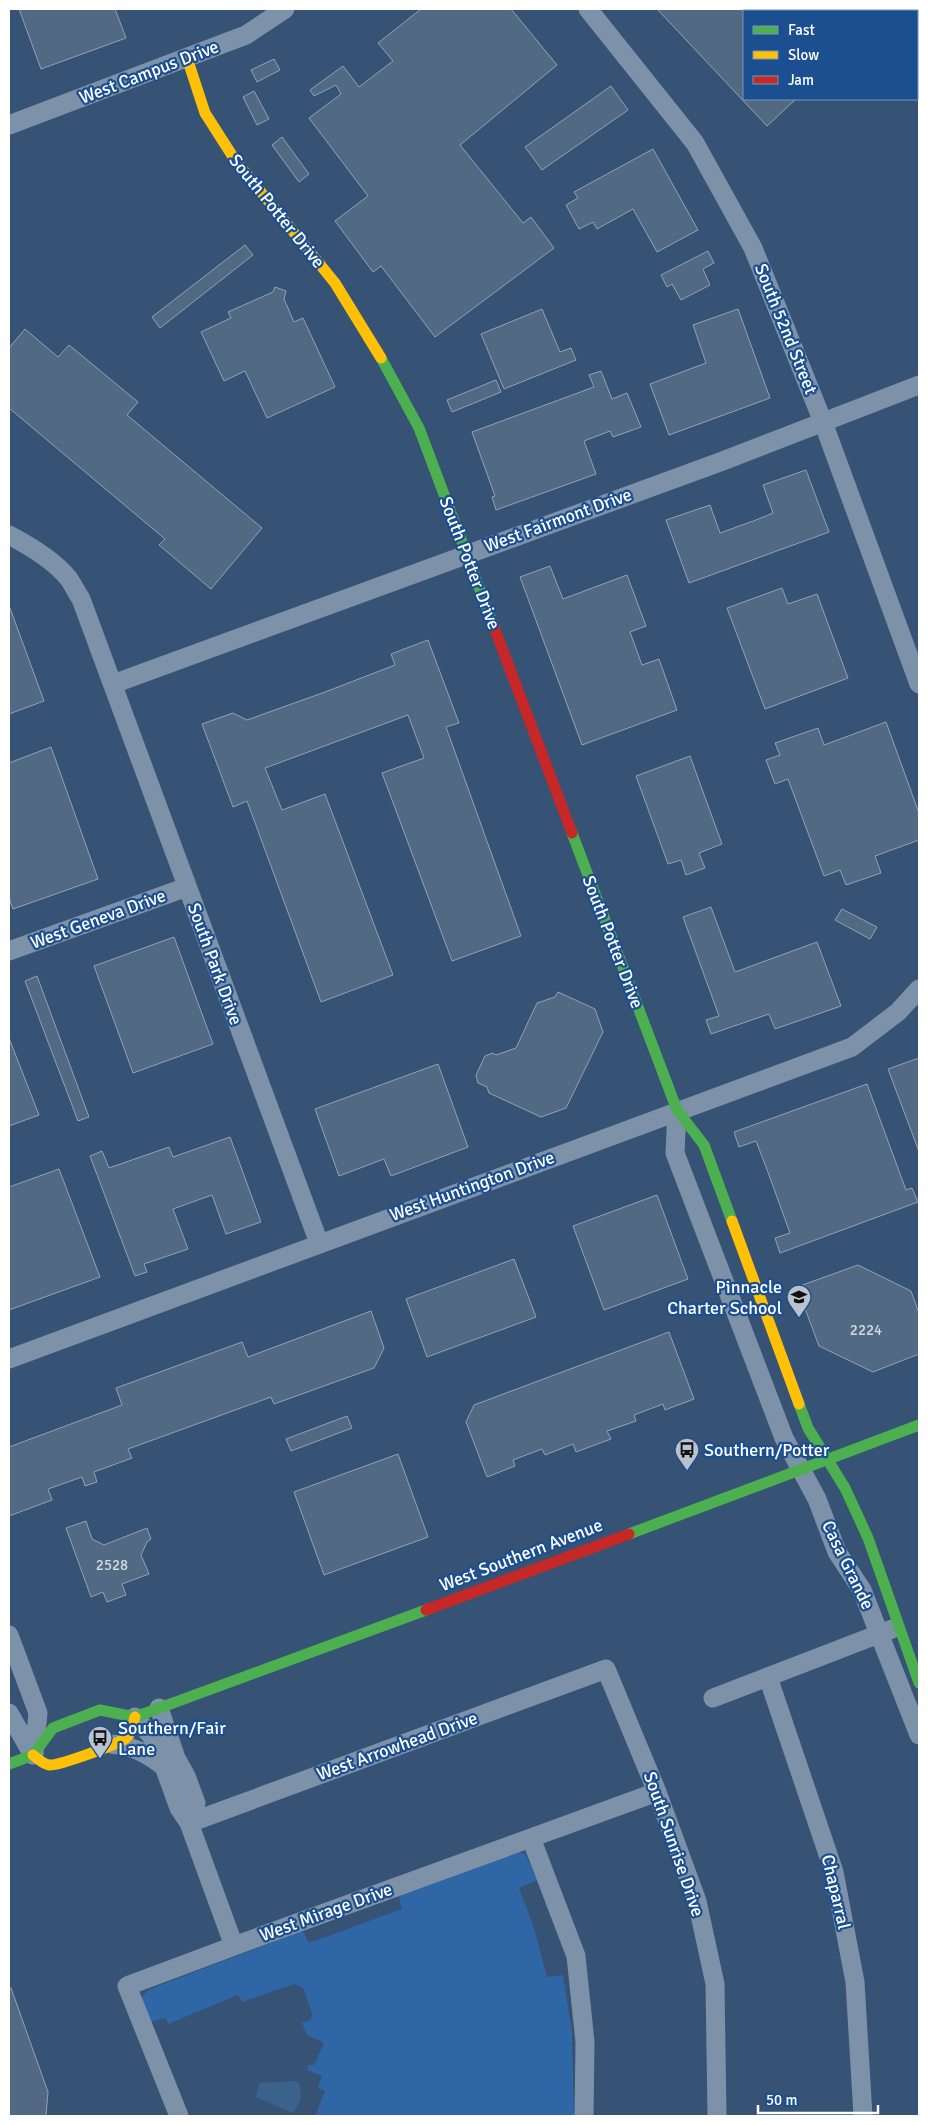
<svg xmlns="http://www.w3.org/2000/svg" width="928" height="2125" font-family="Signika,sans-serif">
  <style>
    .green { fill: #2f66a5 }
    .water { fill: #3b618d }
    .building { fill: #526984; stroke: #92a2b6 }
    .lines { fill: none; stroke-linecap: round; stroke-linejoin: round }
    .street { stroke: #7d92a8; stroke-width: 19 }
    .fast { stroke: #4caf50; stroke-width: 11 }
    .slow { stroke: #ffc107; stroke-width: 11 }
    .jam { stroke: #c62828; stroke-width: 11 }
    .labels { text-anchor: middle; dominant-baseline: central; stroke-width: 4.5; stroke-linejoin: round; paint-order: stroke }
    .number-label { font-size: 15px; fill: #d4dae0 }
    .street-label { font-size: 18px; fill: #fff; stroke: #1b4f8f }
    .poi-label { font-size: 18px; fill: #fff; stroke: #1b4f8f; text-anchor: start }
  </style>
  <rect width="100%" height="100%" fill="#365274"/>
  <path class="green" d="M517 1851 526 1855 537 1880 519 1888 534 1928 547 1977 563 1975 572 2032 574 2116H315L325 2091 318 2088 322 2076 307 2070 309 2065H314L324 2043 307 2035 302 2023 311 2019 312 2013 303 1988 294 1984 242 2002 238 1995 168 2024 166 2018 150 2022 142 2001 143 1995 150 1989 303 1931 309 1943 402 1909 398 1893Z"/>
  <path class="water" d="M296 2081 299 2083C303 2094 301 2105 292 2113L256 2097 259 2083Z"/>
  <path class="building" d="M19 9H115L126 38 41 69Z
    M421 9H511L557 65 460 145 523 223 531 217 554 248 435 337 381 266 373 272 335 221 368 196 309 118 341 94 336 85 314 96 310 90 343 66 359 87 393 61 378 43Z
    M657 9H744V99H796L767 126Z
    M274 59 280 70 257 82 251 70Z
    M611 86 628 110 542 170 525 147Z
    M254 91 269 119 257 125 243 97Z
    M282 137 309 174 299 182 272 145Z
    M653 149 698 230 657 252 633 209 597 229 593 222 579 229 566 205 578 198 574 192Z
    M245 245 253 255 160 328 152 317Z
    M708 251 714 263 703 269 710 285 681 300 672 284 667 287 661 275Z
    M275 287 286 291 284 299 294 322 303 318 335 387 267 418 245 371 224 381 201 332 231 318 228 312 273 292Z
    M542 309 560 352 571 348 576 360 504 389 481 334Z
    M738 309 770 398 669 435 650 384 706 363 693 325Z
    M25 329 58 357 69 345 138 402 127 415 262 528 211 589 159 545 165 539 9 408V348Z
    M601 371 612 399 627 393 641 427 613 437 610 431 584 441 596 474 496 510 492 497 495 496 472 432 594 387 589 375Z
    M496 380 501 392 452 412 447 400Z
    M806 470 829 532 689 583 666 520 710 505 720 533 756 520 773 513 763 485Z
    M550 566 563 599 627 575 646 626 630 632 642 665 659 659 677 710 582 745 520 577Z
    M782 588 788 604 817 594 848 678 765 709 727 608Z
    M9 608H10L44 701 9 714Z
    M428 640 459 723 446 727 521 936 452 961 382 773 424 758 408 715 265 768 282 810 325 794 393 975 321 1002 247 801 233 807 202 724 233 713 247 720 325 692 395 665 391 654Z
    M886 722 919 813V840L875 856 881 873 846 885 840 870 824 876 788 779 775 784 766 760 780 755 775 743 818 728 824 745Z
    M51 747 98 879 13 909 9 898V763Z
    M690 756 722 844 699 853 705 868 686 875 681 860 668 864 636 776Z
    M711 907 735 972 817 942 841 1006 775 1029 769 1014 711 1034 706 1020 719 1016 683 917Z
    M842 909 877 927 870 939 835 920Z
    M174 937 213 1044 133 1073 94 966Z
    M37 976 89 1117 78 1121 25 981Z
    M558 992 595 1009 603 1032 566 1108 541 1117 489 1093 487 1087 478 1083 476 1075 485 1056 493 1053 496 1055 516 1048 537 1003 555 997Z
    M9 1038 39 1115 9 1126Z
    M919 1058V1149H918L888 1069Z
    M438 1064 468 1147 391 1176 384 1159 339 1176 315 1109Z
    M867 1084 906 1190 912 1188 918 1202 780 1253 775 1238 790 1233 769 1175 756 1141 739 1147 734 1132Z
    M230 1137 261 1222 226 1234 212 1195 173 1209 188 1249 144 1264 147 1272 135 1276 90 1156 102 1151 109 1168 169 1147 173 1157Z
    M59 1169 100 1277 9 1310V1187Z
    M657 1195 688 1279 604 1310 573 1226Z
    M514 1259 536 1317 427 1357 406 1299Z
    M858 1265 911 1291 919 1313V1354L873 1372 819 1346 797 1287Z
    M371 1311 384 1348 374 1368 274 1404 271 1397 128 1449 132 1458 94 1472 97 1482 85 1486 82 1477 48 1489 52 1500 9 1516V1447L122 1405 116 1388 242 1342 248 1357Z
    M669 1332 694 1399 665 1410 663 1404 634 1415 636 1421 607 1431 611 1439 576 1452 573 1444 545 1455 542 1449 513 1460 515 1466 487 1477 466 1422 474 1405Z
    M347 1416 352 1428 291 1451 286 1439Z
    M398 1454 428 1537 324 1575 294 1492Z
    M86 1521 92 1539 104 1545 147 1528 151 1539 147 1542 141 1555 149 1574 122 1584 126 1595 107 1602 103 1592 91 1597 66 1528Z
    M9 1988H11L48 2092 46 2116H9Z"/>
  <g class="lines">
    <path class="street" d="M588 9 695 143 753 248 823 422 919 684
      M9 125 246 35 285 9
      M9 535C30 546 54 560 69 579 73 585 77 593 81 599L319 1243
      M113 684 720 462 919 385
      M9 951 187 887
      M677 1110 675 1153 784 1438 817 1499 837 1552 862 1590 919 1735
      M9 1359 852 1047 898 1012 919 989
      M9 1635 38 1713 34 1754
      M768 1677 834 1872 855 1982 863 2116
      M713 1698 892 1629
      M159 1708 176 1758 186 1776 196 1803 189 1823
      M9 1713 33 1755
      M135 1717 154 1739 179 1808 189 1823 234 1946
      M111 1744C133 1746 147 1753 164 1767
      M189 1823 606 1669 657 1792 697 1901 715 1984 717 2116
      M531 1838 576 1956 585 2042 584 2116
      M179 2116 127 1986 234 1946 657 1792"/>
    <path class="fast" d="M381 358 419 428 494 627
      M572 833 677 1110 704 1145 732 1221
      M799 1404 808 1428 845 1488 868 1538 919 1683
      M629 1534 919 1425
      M9 1764 33 1755 53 1728 100 1710 135 1717 426 1610"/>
    <path class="slow" d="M187 58 205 113 235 160 335 283 381 358
      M732 1221 799 1404
      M33 1755C38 1759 43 1764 49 1765 59 1766 118 1744 126 1738 132 1733 133 1724 135 1717"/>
    <path class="jam" d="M494 627 572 833
      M426 1610 629 1534"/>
  </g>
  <defs>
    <symbol id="school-pin" viewBox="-11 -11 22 30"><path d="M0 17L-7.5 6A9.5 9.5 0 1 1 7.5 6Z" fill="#b9c2ce" stroke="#1b4f8f"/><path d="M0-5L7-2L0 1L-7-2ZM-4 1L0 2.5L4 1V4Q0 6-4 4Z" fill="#111"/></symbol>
    <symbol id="bus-pin" viewBox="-11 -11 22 30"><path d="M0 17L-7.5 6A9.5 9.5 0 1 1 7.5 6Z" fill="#b9c2ce" stroke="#1b4f8f"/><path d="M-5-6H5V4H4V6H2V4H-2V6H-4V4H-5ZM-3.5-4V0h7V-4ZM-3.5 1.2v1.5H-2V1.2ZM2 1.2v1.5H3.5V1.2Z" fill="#111"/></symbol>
  </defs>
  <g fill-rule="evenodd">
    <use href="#school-pin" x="785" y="1283" width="28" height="38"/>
    <use href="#bus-pin" x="673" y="1436" width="28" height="38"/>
    <use href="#bus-pin" x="86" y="1724" width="28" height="38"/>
  </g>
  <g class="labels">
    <g class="number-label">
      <text x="866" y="1330">2224</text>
      <text x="112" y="1565">2528</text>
    </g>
    <g class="street-label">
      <text transform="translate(149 72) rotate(-21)">West Campus Drive</text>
      <text transform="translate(277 211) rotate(51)">South Potter Drive</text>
      <text transform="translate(786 329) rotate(68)">South 52nd Street</text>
      <text transform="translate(558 520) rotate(-20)">West Fairmont Drive</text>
      <text transform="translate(470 563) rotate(69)">South Potter Drive</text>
      <text transform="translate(98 919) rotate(-20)">West Geneva Drive</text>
      <text transform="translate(613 942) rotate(69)">South Potter Drive</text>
      <text transform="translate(215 964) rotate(70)">South Park Drive</text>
      <text transform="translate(472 1186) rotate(-20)">West Huntington Drive</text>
      <text transform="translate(521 1555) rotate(-21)">West Southern Avenue</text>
      <text transform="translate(848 1565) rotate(64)">Casa Grande</text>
      <text transform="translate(397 1746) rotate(-20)">West Arrowhead Drive</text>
      <text transform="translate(674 1844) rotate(71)">South Sunrise Drive</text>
      <text transform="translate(836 1892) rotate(77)">Chaparral</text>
      <text transform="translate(326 1912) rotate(-20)">West Mirage Drive</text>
    </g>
    <g class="poi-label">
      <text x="782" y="1287" text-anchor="end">Pinnacle<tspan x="782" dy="21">Charter School</tspan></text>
      <text x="704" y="1450">Southern/Potter</text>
      <text x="118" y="1728">Southern/Fair<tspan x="118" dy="21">Lane</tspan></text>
    </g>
  </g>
  <rect width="928" height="2125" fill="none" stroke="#ffffff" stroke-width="20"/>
  <rect x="743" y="10" width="175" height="90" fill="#1b4f8f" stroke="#7695bc"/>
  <rect x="753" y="26" width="25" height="8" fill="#4caf50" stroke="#7695bc"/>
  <text x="788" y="35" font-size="15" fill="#ffffff">Fast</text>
  <rect x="753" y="51" width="25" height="8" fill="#ffc107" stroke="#7695bc"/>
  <text x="788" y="60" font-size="15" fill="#ffffff">Slow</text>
  <rect x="753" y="76" width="25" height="8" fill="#c62828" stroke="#7695bc"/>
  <text x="788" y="85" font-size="15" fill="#ffffff">Jam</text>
  <path d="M758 2105v8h120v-8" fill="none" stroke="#ffffff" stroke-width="2.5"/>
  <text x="766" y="2105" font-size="15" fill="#ffffff" stroke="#1b4f8f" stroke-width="4" paint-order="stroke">50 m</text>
</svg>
